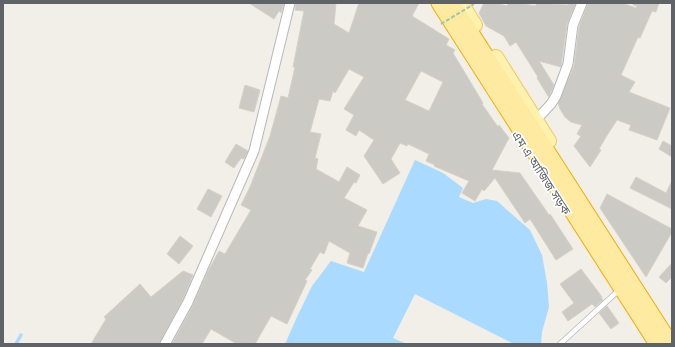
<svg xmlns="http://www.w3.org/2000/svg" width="675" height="347" font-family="'Fira Sans Condensed','Noto Sans Bengali',sans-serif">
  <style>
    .water { fill: #aadaff }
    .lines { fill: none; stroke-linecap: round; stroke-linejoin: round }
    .stream { stroke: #aadaff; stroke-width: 3.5 }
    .building { fill: #cccac5; stroke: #d6d1c6; fill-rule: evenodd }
    .service-casing { stroke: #b5b8bc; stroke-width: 6 }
    .minor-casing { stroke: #b5b8bc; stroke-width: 11 }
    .primary-casing { stroke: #f2c960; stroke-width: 16 }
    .trunk-casing { stroke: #f9ab00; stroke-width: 17 }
    .service { stroke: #fff; stroke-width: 4.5 }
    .minor { stroke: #fff; stroke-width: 9 }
    .primary { stroke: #fff2af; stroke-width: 14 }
    .trunk { stroke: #feeaa1; stroke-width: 15 }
    .path-bridge { stroke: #9cc7a9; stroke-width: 2; stroke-dasharray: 4 2; stroke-linecap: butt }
    .labels { text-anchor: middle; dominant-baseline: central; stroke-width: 3.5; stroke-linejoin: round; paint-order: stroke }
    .street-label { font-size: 12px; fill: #5f6368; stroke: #fff }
  </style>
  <rect width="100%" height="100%" fill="#f1efe8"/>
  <path class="water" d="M415 160 443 173 463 188 459 197 473 203 486 199 497 201 530 230 542 255 547 283 549 307 542 332 541 344H514L415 294 393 338 407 344H285L297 317 312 286 331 261 364 272Z"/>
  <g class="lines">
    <path class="stream" d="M16 344 21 335"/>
  </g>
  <path class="building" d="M249 3H284L281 13 279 11 274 19Z
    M296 3H336L334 24 349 33 359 3H419L412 16 449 39 446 45 455 50 453 53 483 103 482 104 498 127 499 125 509 138 492 170 520 173 549 215 550 214 573 249 556 260 530 219 525 223 495 178 484 191 482 189 475 201 462 193 469 181 434 166 435 165 426 161 429 154 408 144 407 146 400 143 391 159 400 173 383 184 364 156 374 140 359 130 356 136 346 130 354 115 344 109 364 77 349 69 335 93 333 91 330 101 319 99 310 132 321 134 315 158 318 159 316 169 339 182 347 167 360 175 356 183 354 182 344 198 367 210 358 226 377 232 369 254 368 253 363 268 347 263 350 253 329 241 324 254 320 252 310 269 312 270 305 280 307 281 287 324 271 316 255 344H237L211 329 202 344H172L193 305 208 271 219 251 225 254 251 210 241 205 250 187 270 136 281 96 288 98 295 67H293L304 11 295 10ZM421 71 443 82 429 111 405 100Z
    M484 3H496L507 6 508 3H517L536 6V3L568 5V3H576L567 24 561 67 539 61 554 85 549 96H548L537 78 538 77 516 42 510 46 504 36 486 26 479 13Z
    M588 3H622L636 8 637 6 633 5V3H659L656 12 652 11 640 38 638 37 621 75 635 82 629 92 670 108 657 140 629 130 631 125 617 120 606 137 599 149 601 150 590 167 574 146 581 136 577 134 582 125 571 122 565 117 560 109 558 103 574 66 579 27Z
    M245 85 260 90 254 112 239 108Z
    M663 141 672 146V157L659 149Z
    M236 144 248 151 244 159 241 158 234 168 225 162Z
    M636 177 666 193 672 181V209L630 188Z
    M208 189 222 196 211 217 197 209Z
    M607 194 672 229V232L646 277 600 208Z
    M180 236 193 246 179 264 167 254Z
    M672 263V277L666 283 659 277Z
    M581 269 602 297H601L603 300 595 307 592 304 568 321 562 312 574 303 560 284Z
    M183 271 193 275 183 299 159 344H91L106 319 104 317 140 284 151 297Z
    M607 306 619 323 611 329 599 313Z"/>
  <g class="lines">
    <defs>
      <path id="service" d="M560 344 617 292"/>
      <path id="minor" d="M536 120 551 104 556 96 568 64 573 25 582 3
        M165 344 188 302 254 151 290 3"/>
      <path id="primary" d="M461 3 475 25
        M496 57 549 141"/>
      <path id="trunk" d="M439 3 657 344
        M452 3 671 344"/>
    </defs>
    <use href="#service" class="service-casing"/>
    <use href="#minor" class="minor-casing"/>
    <use href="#primary" class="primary-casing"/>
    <use href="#trunk" class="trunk-casing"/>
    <use href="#service" class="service"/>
    <use href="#minor" class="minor"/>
    <use href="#primary" class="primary"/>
    <use href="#trunk" class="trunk"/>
    <path class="path-bridge" d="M441 24 474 4"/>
  </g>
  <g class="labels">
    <g class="street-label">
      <text transform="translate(541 173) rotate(57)">এম এ আজিজ সড়ক</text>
    </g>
  </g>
  <rect width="675" height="347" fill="none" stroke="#5f6368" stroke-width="8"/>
</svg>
